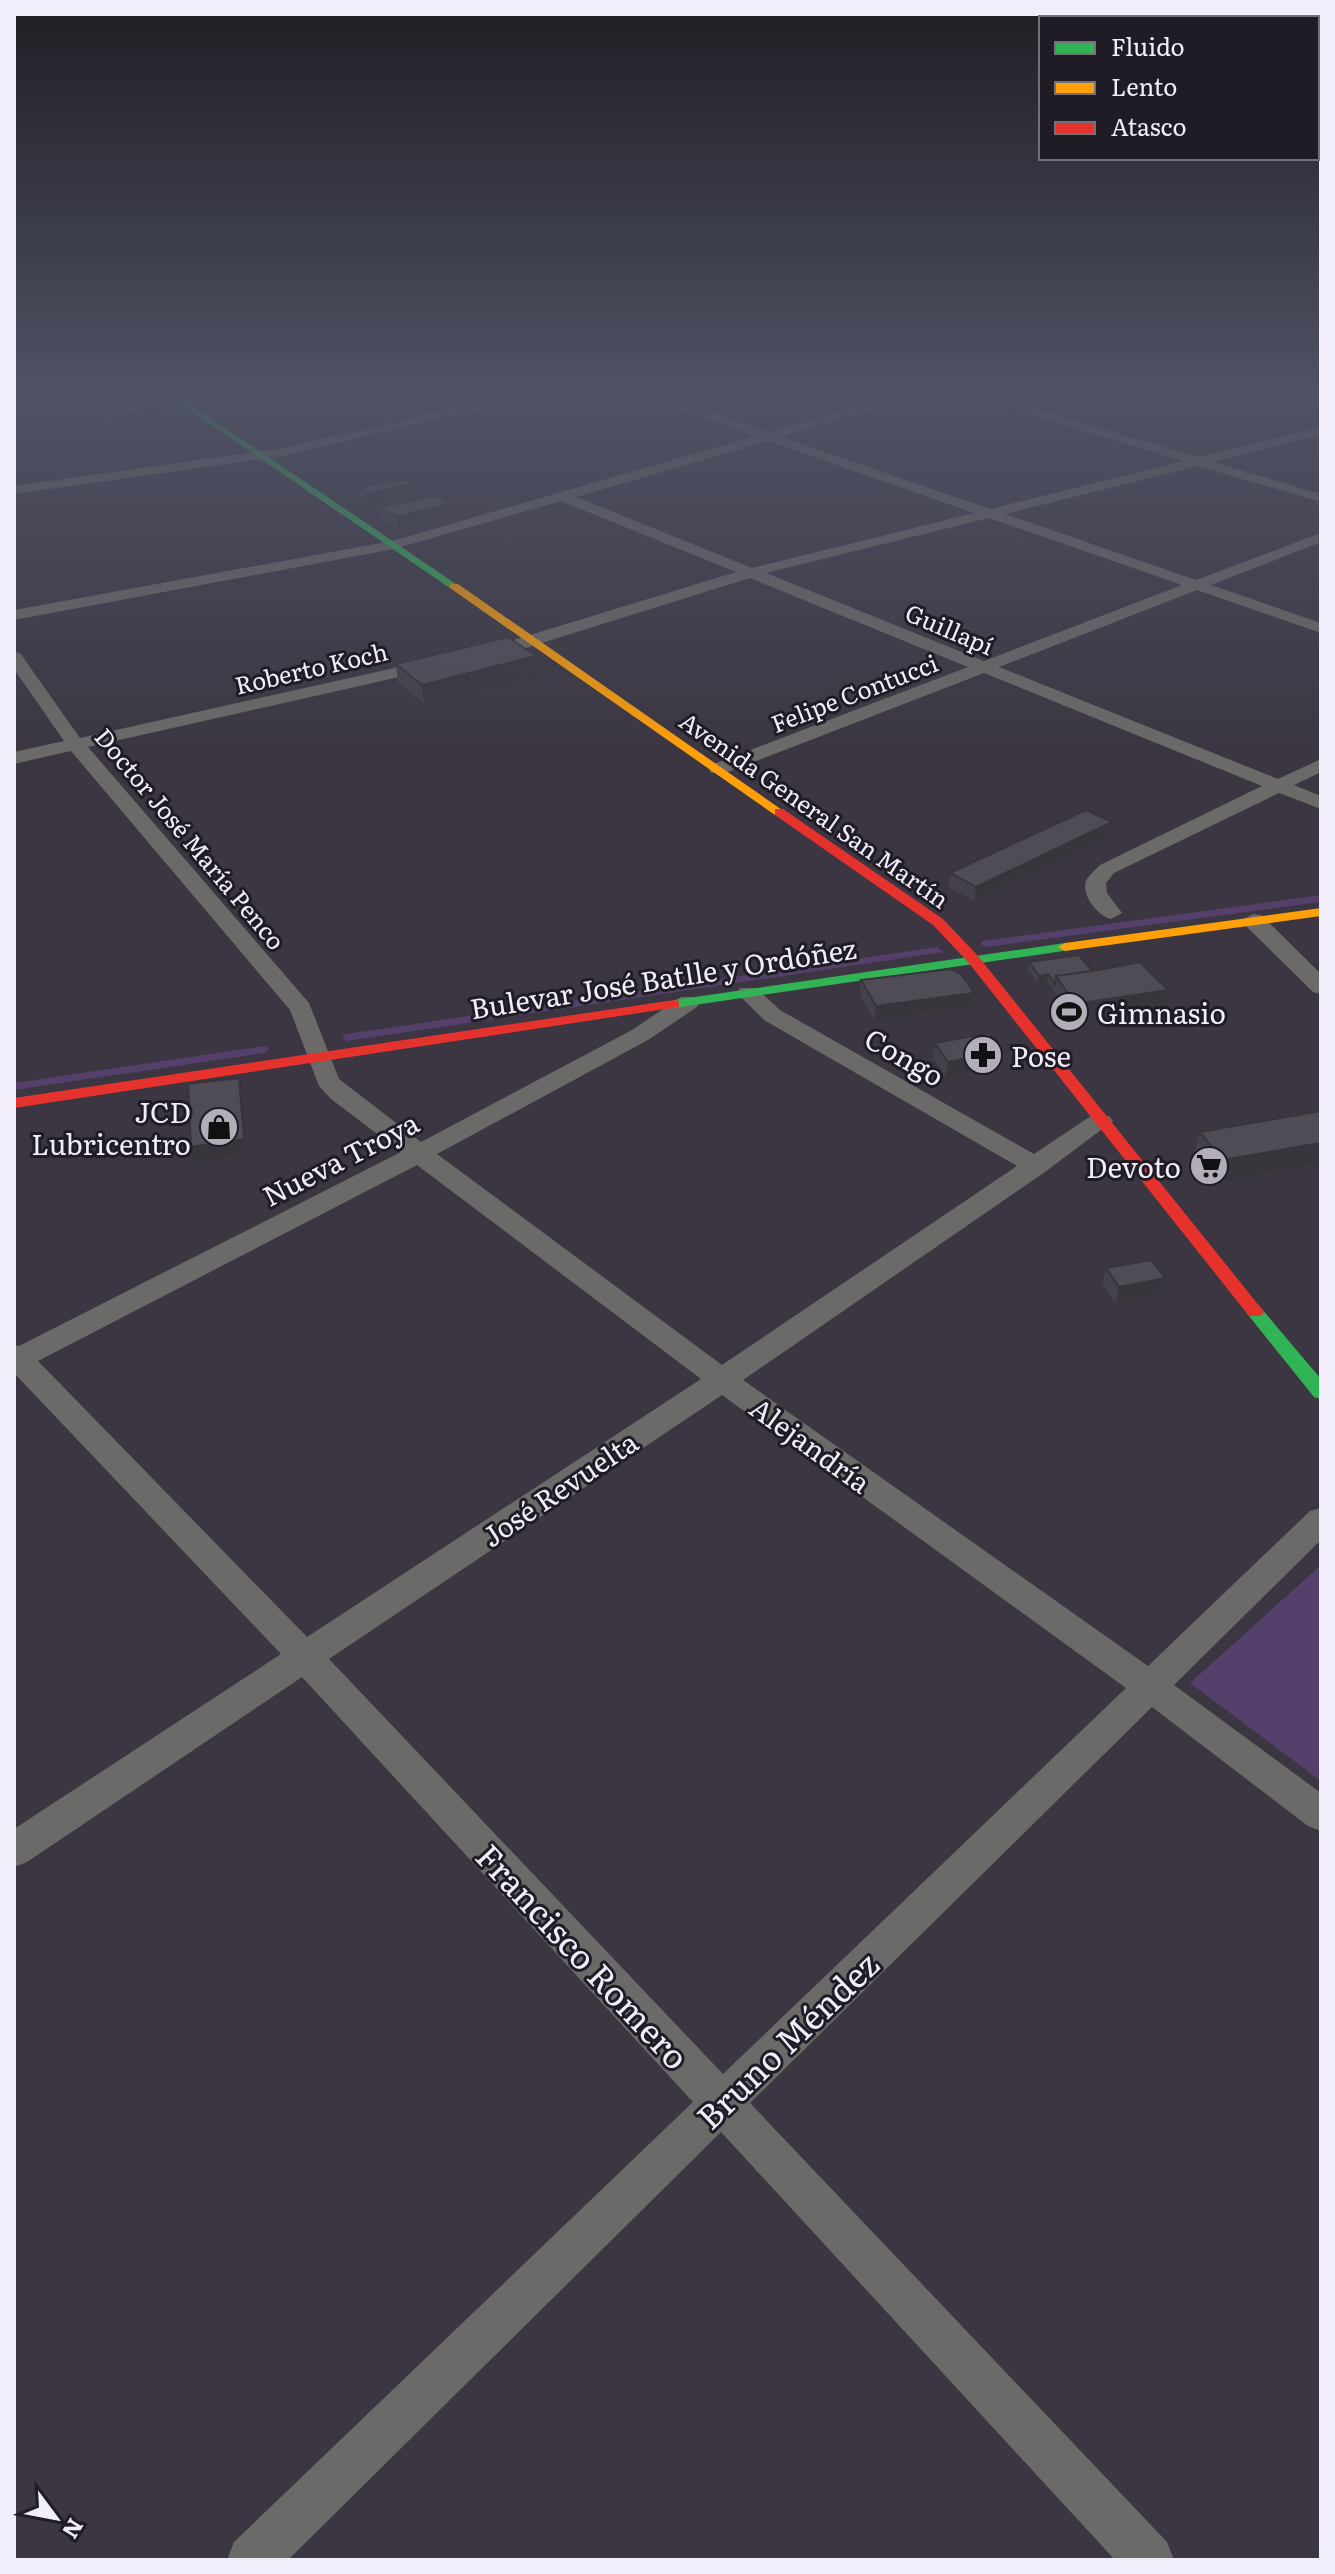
<svg xmlns="http://www.w3.org/2000/svg" width="1335" height="2574" font-family="Literata,serif">
  <style>
    .green { fill: #54406b }
    .lines { fill: none; stroke-linecap: round; stroke-linejoin: round }
    .street { fill: #6c6a68; fill-rule: evenodd }
    .fast { fill: #30b455; fill-rule: evenodd }
    .slow { fill: #ff9f0a; fill-rule: evenodd }
    .jam { fill: #e5322d; fill-rule: evenodd }
    .wall { fill: #45414a }
    .shaded-wall { fill: #38353c }
    .building { fill: #504c56; stroke: #38353c; stroke-width: 2 }
    .labels { text-anchor: middle; dominant-baseline: central; stroke-width: 6; stroke-linejoin: round; paint-order: stroke }
    .far-street-label { font-size: 24px; fill: #f2edfa; stroke: #201c25 }
    .street-label { font-size: 28px; fill: #f2edfa; stroke: #201c25 }
    .poi-label { font-size: 28px; fill: #f2edfa; stroke: #201c25; text-anchor: start }
    .near-street-label { font-size: 34px; fill: #f2edfa; stroke: #201c25 }
  </style>
  <rect width="100%" height="100%" fill="#3b3641"/>
  <path class="green" d="M1321 895V902L987 947 980 944 983 941Z
    M937 947 944 952 347 1041 342 1038 346 1034Z
    M265 1046 269 1049 265 1053 14 1090V1083Z
    M1321 1565V1781L1190 1683Z"/>
  <g class="lines">
    <path class="street" d="M532 391H555L283 456 14 494V486L283 448Z
      M630 391H649L769 432 912 391H932L781 437 990 509 1183 461 954 391H974L1198 457 1321 427V435L1213 462 1321 494V502L1198 466 1005 514 1196 580 1321 533V542L1211 585 1321 623V633L1197 590 999 667 1278 779 1321 759V772L1294 785 1321 796V809L1279 793 1114 873 1106 883 1107 893 1122 913 1111 919C1098 916 1081 895 1086 881 1088 876 1096 869 1100 865L1262 786 984 673 725 773H711L709 769 711 765 968 667 750 578 516 651H504L502 647 504 643 736 572 561 501 394 549 14 620V610L392 541 755 436ZM768 441 974 513 752 568 576 497ZM989 518 1182 585 984 661 766 573Z
      M1269 391H1290L1321 399V407Z
      M14 652 20 653 80 738 435 659 441 660 444 664 441 668 435 669 88 747 309 1003 339 1079 421 1142 632 1030 681 997H697L700 1002 697 1007 648 1040 437 1154 722 1365 1017 1166 764 1020 737 993 740 988H756L780 1010 1034 1154 1091 1116H1109L1113 1121 1045 1172 743 1380 1148 1666 1310 1511 1321 1508V1540L1174 1685 1321 1793V1831L1308 1826 1152 1707 750 2103 1167 2542 1174 2560H1115L721 2132 288 2560H227L234 2542 693 2102 302 1677 27 1862 14 1867V1829L281 1654 14 1373V1345L19 1346 401 1152 331 1099 319 1086 290 1010 71 751 14 764V752L64 741 14 669ZM417 1165 701 1379 307 1637 38 1361ZM722 1395 1126 1688 723 2074 329 1659Z
      M1253 914 1261 915 1321 974V994L1313 992 1245 925 1242 920Z"/>
    <path class="fast" d="M161 391H171L459 586 450 588Z
      M1065 943 1070 944V950L674 1008 667 1004 674 1000Z
      M1255 1306 1261 1308 1321 1379V1399L1314 1397 1249 1316 1246 1312 1249 1308Z"/>
    <path class="slow" d="M450 584H458L785 812 775 815 450 588Z
      M1321 908V916L1065 951 1058 947 1065 943Z"/>
    <path class="jam" d="M775 809H783L943 919 978 956 1261 1308 1264 1312 1261 1316H1249L968 962 933 925 775 815Z
      M674 1000 679 1001V1007L14 1108V1098Z"/>
  </g>
  <path class="wall" d="M171 407 173 418 110 429 101 423 99 413Z
    M358 488 414 495 367 504 360 499Z
    M381 507 453 514 397 529 382 518Z
    M536 656 537 675 424 704 398 683 396 664Z
    M1109 836 974 901 948 887 950 873Z
    M1029 962 1092 971 1168 990 1164 1005 1072 1019 1047 981 1038 983 1027 970Z
    M861 980 972 1008 874 1020 860 995Z
    M935 1043 1003 1051 1001 1066 946 1077 933 1058Z
    M1321 1111V1164L1216 1183 1194 1154 1200 1132Z
    M1106 1268 1161 1294 1116 1303 1102 1284Z"/>
  <path class="shaded-wall" d="M108 391H130L109 395Z
    M171 407 173 418 110 429 108 419Z
    M413 484 414 495 367 504 366 493Z
    M452 503 453 514 397 529 396 517Z
    M536 656 537 675 424 704 422 685Z
    M1112 822 1109 836 974 901 976 887Z
    M1048 974 1047 981 1038 983 1039 976Z
    M1168 990 1164 1005 1072 1019 1075 1004Z
    M974 993 972 1008 874 1020 876 1006Z
    M1003 1051 1001 1066 946 1077 948 1062Z
    M239 1078 242 1093 247 1155 195 1162 191 1147Z
    M1321 1143V1164L1216 1183 1222 1160Z
    M1165 1278 1161 1294 1116 1303 1119 1287Z"/>
  <path class="building" d="M162 402 171 407 108 419 99 413Z
    M406 479 413 484 366 493 358 488Z
    M434 496 452 503 396 517 381 507Z
    M508 637 536 656 422 685 396 664Z
    M1086 810 1112 822 976 887 950 873Z
    M1079 955 1092 971 1056 976 1055 984 1048 974 1039 976 1029 962Z
    M1140 962 1168 990 1075 1004 1056 976 1098 970Z
    M951 969 961 974 974 993 876 1006 861 980Z
    M989 1033 1003 1051 948 1062 935 1043Z
    M239 1078 244 1139 191 1147 188 1084Z
    M1321 1111V1143L1222 1160 1200 1132Z
    M1151 1260 1165 1278 1119 1287 1106 1268Z"/>
  <linearGradient id="sky" x2="0" y2="1"><stop stop-color="#201e24"/><stop offset="0.52" stop-color="#4f5265"/><stop offset="1" stop-color="#4f5265" stop-opacity="0"/></linearGradient>
  <rect width="1335" height="752" fill="url(#sky)"/>
  <defs>
    <symbol id="stadium-disc" viewBox="-11 -11 22 22"><circle r="9.5" fill="#b2adb9" stroke="#201c25"/><path d="M0-5a6.5 5 0 1 0 0 10a6.5 5 0 1 0 0-10ZM-3.5-1.8h7v3.6h-7Z" fill="#111"/></symbol>
    <symbol id="pharmacy-disc" viewBox="-11 -11 22 22"><circle r="9.5" fill="#b2adb9" stroke="#201c25"/><path d="M-2-6h4v4h4v4h-4v4h-4v-4h-4v-4h4Z" fill="#111"/></symbol>
    <symbol id="shop-disc" viewBox="-11 -11 22 22"><circle r="9.5" fill="#b2adb9" stroke="#201c25"/><path d="M-5-2.5h2.3a2.7 3.5 0 0 1 5.4 0H5L5.5 6h-11ZM-1.5-2.5h3a1.5 2.3 0 0 0-3 0Z" fill="#111"/></symbol>
    <symbol id="supermarket-disc" viewBox="-11 -11 22 22"><circle r="9.5" fill="#b2adb9" stroke="#201c25"/><path d="M-6-5.5h2.5l.6 2H6L4.5 2H-2.5L-4.4-4H-6ZM-1.5 3.2a1.3 1.3 0 1 0 .1 0ZM3 3.2a1.3 1.3 0 1 0 .1 0Z" fill="#111"/></symbol>
  </defs>
  <g fill-rule="evenodd">
    <use href="#stadium-disc" x="1047" y="990" width="44" height="44"/>
    <use href="#pharmacy-disc" x="961" y="1033" width="44" height="44"/>
    <use href="#shop-disc" x="197" y="1105" width="44" height="44"/>
    <use href="#supermarket-disc" x="1187" y="1144" width="44" height="44"/>
  </g>
  <g class="labels">
    <g class="far-street-label">
      <text transform="translate(950 628) rotate(23)">Guillapí</text>
      <text transform="translate(311 667) rotate(-13)">Roberto Koch</text>
      <text transform="translate(854 692) rotate(-21)">Felipe Contucci</text>
      <text transform="translate(815 809) rotate(35)">Avenida General San Martín</text>
      <text transform="translate(191 838) rotate(50)">Doctor José María Penco</text>
    </g>
    <g class="street-label">
      <text transform="translate(663 977) rotate(-9)">Bulevar José Batlle y Ordóñez</text>
      <text transform="translate(905 1056) rotate(30)">Congo</text>
      <text transform="translate(340 1158) rotate(-27)">Nueva Troya</text>
      <text transform="translate(811 1444) rotate(36)">Alejandría</text>
      <text transform="translate(559 1488) rotate(-34)">José Revuelta</text>
    </g>
    <g class="poi-label">
      <text x="1097" y="1012">Gimnasio</text>
      <text x="1011" y="1055">Pose</text>
      <text x="191" y="1111" text-anchor="end">JCD<tspan x="191" dy="32">Lubricentro</tspan></text>
      <text x="1181" y="1166" text-anchor="end">Devoto</text>
    </g>
    <g class="near-street-label">
      <text transform="translate(584 1955) rotate(47)">Francisco Romero</text>
      <text transform="translate(786 2039) rotate(-44)">Bruno Méndez</text>
    </g>
  </g>
  <rect width="1335" height="2574" fill="none" stroke="#f2edfa" stroke-width="32"/>
  <rect x="1039" y="16" width="280" height="144" fill="#201c25" stroke="#74707a" stroke-width="2"/>
  <rect x="1055" y="42" width="40" height="12" fill="#30b455" stroke="#74707a" stroke-width="2"/>
  <text x="1111" y="56" font-size="24" fill="#f2edfa">Fluido</text>
  <rect x="1055" y="82" width="40" height="12" fill="#ff9f0a" stroke="#74707a" stroke-width="2"/>
  <text x="1111" y="96" font-size="24" fill="#f2edfa">Lento</text>
  <rect x="1055" y="122" width="40" height="12" fill="#e5322d" stroke="#74707a" stroke-width="2"/>
  <text x="1111" y="136" font-size="24" fill="#f2edfa">Atasco</text>
  <g transform="translate(56 2518) rotate(122)" stroke="#201c25" stroke-width="6" paint-order="stroke">
  <path d="M0-6L14 30L0 20L-14 30Z" fill="#f2edfa"/>
  <text y="-12" font-size="22" font-weight="bold" text-anchor="middle" fill="#f2edfa">N</text>
  </g>
</svg>
